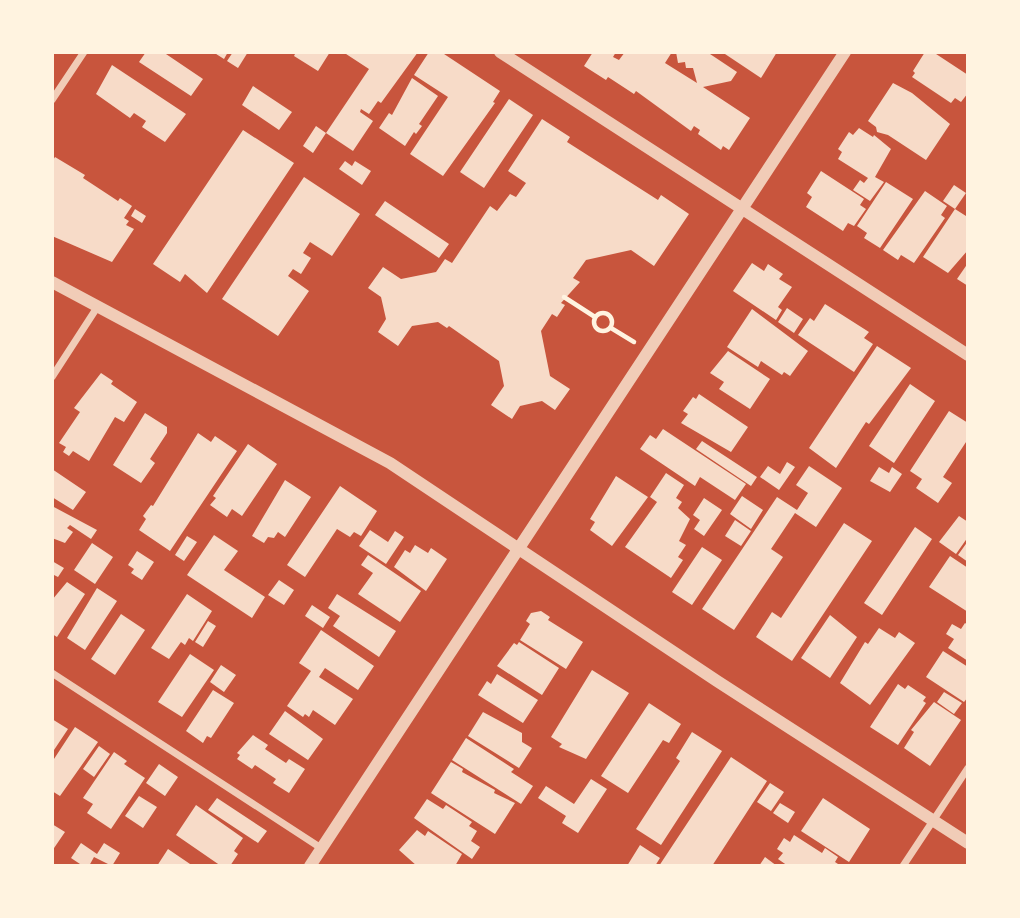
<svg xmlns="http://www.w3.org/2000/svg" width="1020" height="918" font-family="Jost,sans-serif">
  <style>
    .building { fill: #f7dbc8 }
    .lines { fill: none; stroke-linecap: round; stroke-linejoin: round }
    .path { stroke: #fff3e0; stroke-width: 4.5 }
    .minor { stroke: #f1ccb7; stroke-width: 7 }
    .tertiary { stroke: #f1ccb7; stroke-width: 12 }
  </style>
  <rect width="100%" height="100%" fill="#c8553d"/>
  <path class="building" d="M146 52H163L203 79 191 96 139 62Z
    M213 52H228L224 59Z
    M233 52H248L238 68 227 61Z
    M296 52H330L318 71 294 56Z
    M343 52H418L381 103 378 101 369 114 361 109 360 112 373 121 353 151 326 133 369 69Z
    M429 52H441L500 91 493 102 495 103 443 176 410 154 448 97 414 75Z
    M593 52H616L613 57 619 60 625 52H672L665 63 697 83 693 68H686L685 62 678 63 676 52H707L737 72 731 81 703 87 750 118 729 150 723 146 721 150 698 134 700 130 694 126 691 131 636 91 634 94 608 77 606 80 584 66Z
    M722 52H777L761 78Z
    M925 52H933L968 75V93L961 102 955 98 951 103 912 77 915 73 913 71Z
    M112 65 186 114 165 142 142 127 146 121 134 113 130 118 96 94Z
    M412 78 438 96 419 124 422 126 416 134 414 132 405 146 379 128 389 113 392 115Z
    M893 83 912 93 950 124 926 160 888 135 877 132 876 127 868 121Z
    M253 86 292 112 279 130 242 105Z
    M509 99 533 115 484 188 460 172Z
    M542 119 570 137 567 142 658 200 661 195 689 214 654 266 631 250 586 260 573 278 580 282 561 303 565 305 557 317 552 314 541 331 550 376 570 389 555 410 542 401 520 406 512 419 491 405 504 386 499 361 449 326 447 328 438 322 412 326 398 346 378 332 386 319 381 297 368 288 383 267 401 279 436 272 445 259 452 263 490 206 497 211 510 194 516 197 526 183 508 171Z
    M316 126 326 133 313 153 303 146Z
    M859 128 873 137 874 135 891 149 875 177 884 182 870 201 853 190 860 180 864 183 868 178 838 159 842 152 838 149 849 132 853 135Z
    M243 130 294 163 207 293 185 274 180 282 153 264Z
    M55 157 85 175 83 178 118 201 120 198 132 206 124 218 129 221 126 225 134 229 112 262 52 236V162Z
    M345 161 352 166 355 161 371 171 362 185 339 169Z
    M821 171 864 199 860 205 866 209 854 226 848 223 843 231 806 207 812 197 807 193Z
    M304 177 360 214 332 256 310 242 303 253 311 258 301 274 293 269 288 276 309 291 278 336 222 299Z
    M886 182 913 199 880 248 864 238 867 233 857 226Z
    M954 185 966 193 955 209 943 201Z
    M925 191 947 206 941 215 945 218 914 263 901 255 898 260 883 250Z
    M385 201 449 244 439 258 375 215Z
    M135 209 146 216 142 223 131 216Z
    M955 209 966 216 968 213V250L948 273 923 257Z
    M752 263 764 271 768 264 783 274 779 279 792 287 778 307 782 310 776 320 733 291Z
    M968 263V286L957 279Z
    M825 304 869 332 864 338 873 344 854 372 798 335 810 318 814 321Z
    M787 308 803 319 794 333 778 322Z
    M752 309 808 351 790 376 784 372 782 375 761 361 758 367 727 347Z
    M877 346 911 368 869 424 866 422 836 468 809 448Z
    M728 351 770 379 750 409 719 389 724 382 710 373Z
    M101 373 113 381 111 384 137 402 124 422 115 417 89 461 73 451 69 456 63 452 66 447 59 443 80 412 74 408Z
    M910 384 935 401 894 463 869 446Z
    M699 394 748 427 731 452 681 423 688 414 683 411 693 397 696 399Z
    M949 411 968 423V439L943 477 952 483 938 503 916 488 922 479 910 471Z
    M145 413 167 427V433L150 459 155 463 141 483 113 465Z
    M663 429 746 484 735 500 700 477 695 486 640 449 650 435 656 439Z
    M198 433 211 442 215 436 237 451 170 551 139 530 146 519 143 516 151 505 153 506Z
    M702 441 757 477 751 486 696 449Z
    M248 444 277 464 242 516 232 509 227 517 210 505 216 498 213 496Z
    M787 462 795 467 779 490 760 477 768 466 780 474Z
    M809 466 842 488 816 527 795 513 771 549 783 557 734 630 702 609 777 497 797 510 808 493 796 485Z
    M879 467 889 473 892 467 902 474 890 492 870 481Z
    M52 469 86 492 73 510 52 497Z
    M666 473 684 485 676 498 682 502 678 508 690 519 679 541 686 545 678 557 683 560 671 578 625 547 657 502 650 497Z
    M616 476 648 497 612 546 590 530 595 522 590 519Z
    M285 480 311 497 285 537 278 532 274 538 268 537 264 543 252 536Z
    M340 486 377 511 361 536 354 532 350 537 337 529 305 577 287 565Z
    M742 496 763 510 751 529 730 514Z
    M704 498 722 510 704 536 694 529 700 520 693 515Z
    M52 506 97 530 91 539 70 525 67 528 73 532 65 543 52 538Z
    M959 516 968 522V537L956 554 939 542Z
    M735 520 751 531 741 546 725 536Z
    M844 523 872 541 792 661 756 637 772 612 781 618Z
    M915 527 932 539 882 615 864 603Z
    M370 530 388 542 395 531 404 537 386 564 359 546Z
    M214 535 238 551 224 570 265 597 252 618 187 575Z
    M187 536 197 542 184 561 175 555Z
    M968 541V562L958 555Z
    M92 543 113 557 95 584 74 570Z
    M415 545 428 553 431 548 447 559 426 591 394 567 405 550 410 553Z
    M702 547 722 560 692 605 672 592Z
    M137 551 154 562 142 580 131 573 134 569 128 565Z
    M368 555 421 591 400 622 358 594 373 573 361 565Z
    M950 556 968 568V612L929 587Z
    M52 561 64 568 58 577 52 574Z
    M279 580 294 590 284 605 268 595Z
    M67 582 85 594 57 637 52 634V600Z
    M97 588 117 601 85 650 67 638Z
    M187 594 212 611 193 641 189 638 185 645 181 642 169 659 151 648Z
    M337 594 396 631 379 657 333 626 340 616 328 608Z
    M312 605 330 617 323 628 305 616Z
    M541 611 550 617 548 620 583 642 566 669 520 640 530 624 526 621 531 613Z
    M121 614 145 630 115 675 91 659Z
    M830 615 857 637 830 678 801 658Z
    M208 621 216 626 203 647 195 642Z
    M965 623 968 625V661L948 648 954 639 946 634 952 624 961 629Z
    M879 628 895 638 899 632 915 643 870 705 840 683 865 642 868 644Z
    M321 630 374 666 358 690 325 668 319 677 353 699 335 725 313 710 309 717 305 714 303 717 287 706 311 671 299 663Z
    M519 642 559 668 542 695 497 666 514 643 517 645Z
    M943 651 968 667V697L964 702 926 677Z
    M190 654 214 670 182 717 158 702Z
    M221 665 236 675 224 692 210 682Z
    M592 670 629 693 586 759 559 747 562 744 551 737Z
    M497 674 538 700 523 723 478 695 487 681 491 684Z
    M898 684 905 689 908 685 926 697 923 701 926 703 898 745 870 727Z
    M213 690 234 703 211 738 207 736 203 743 186 731Z
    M944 692 962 703 954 714 937 702Z
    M934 702 961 720 930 766 904 748 914 732 911 730Z
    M649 703 681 724 669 743 663 740 628 793 601 776Z
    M285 711 323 739 308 760 269 734Z
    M483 712 522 733V742L532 748 519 768 468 736Z
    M52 719 68 729 52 753Z
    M75 727 98 742 60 796 52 791V762Z
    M692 732 722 751 661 845 636 829 680 761 676 758Z
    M253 735 268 745 265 749 286 763 289 759 305 769 289 793 273 783 276 779 255 765 252 769 237 759 240 755 237 753Z
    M466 738 514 769 511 772 533 786 521 804 452 760Z
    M99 746 110 754 94 777 83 769Z
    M114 752 127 761 124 764 145 778 111 829 87 813 93 804 83 798Z
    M731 757 767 781 712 866H659Z
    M451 762 463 769 462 772 495 790 494 793 515 803 495 834 431 793Z
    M159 764 178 777 165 796 146 783Z
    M591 779 607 789 578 833 562 823 566 816 538 798 546 786 574 804Z
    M770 783 784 792 771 811 757 802Z
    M139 796 157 807 143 828 125 816Z
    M217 798 267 831 258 843 208 810Z
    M823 798 870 829 849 862 801 831Z
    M427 799 443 809 446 805 472 822 469 826 477 831 471 841 480 847 472 859 414 818Z
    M780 803 795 812 788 823 773 813Z
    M196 805 243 838 234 851 238 854 230 866H221L176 835Z
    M52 824 65 832 52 851Z
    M417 830 425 836 428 831 462 854 455 866H417L399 850Z
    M794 835 822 853 825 848 838 857 835 862 841 866H788L778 859 783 853 777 849 784 838 790 842Z
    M81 843 97 854 104 843 120 853 112 866 94 857 89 866H83L71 858Z
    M640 845 660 858 655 866H627Z
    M168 849 193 866H157Z
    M765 857 777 866H759Z"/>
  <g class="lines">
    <path class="path" d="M564 297 595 317
      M594 322a9 9 0 1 1 18 0a9 9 0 1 1-18 0Z
      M611 328 634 342"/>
    <path class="minor" d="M52 100 84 52
      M52 377 98 306
      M52 673 321 848
      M903 866 968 768"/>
    <path class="tertiary" d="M500 52 968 355
      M52 282 390 463 717 681 968 843
      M310 866 845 52"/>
  </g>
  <rect width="1020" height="918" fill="none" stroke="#fff3e0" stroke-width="108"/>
</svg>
